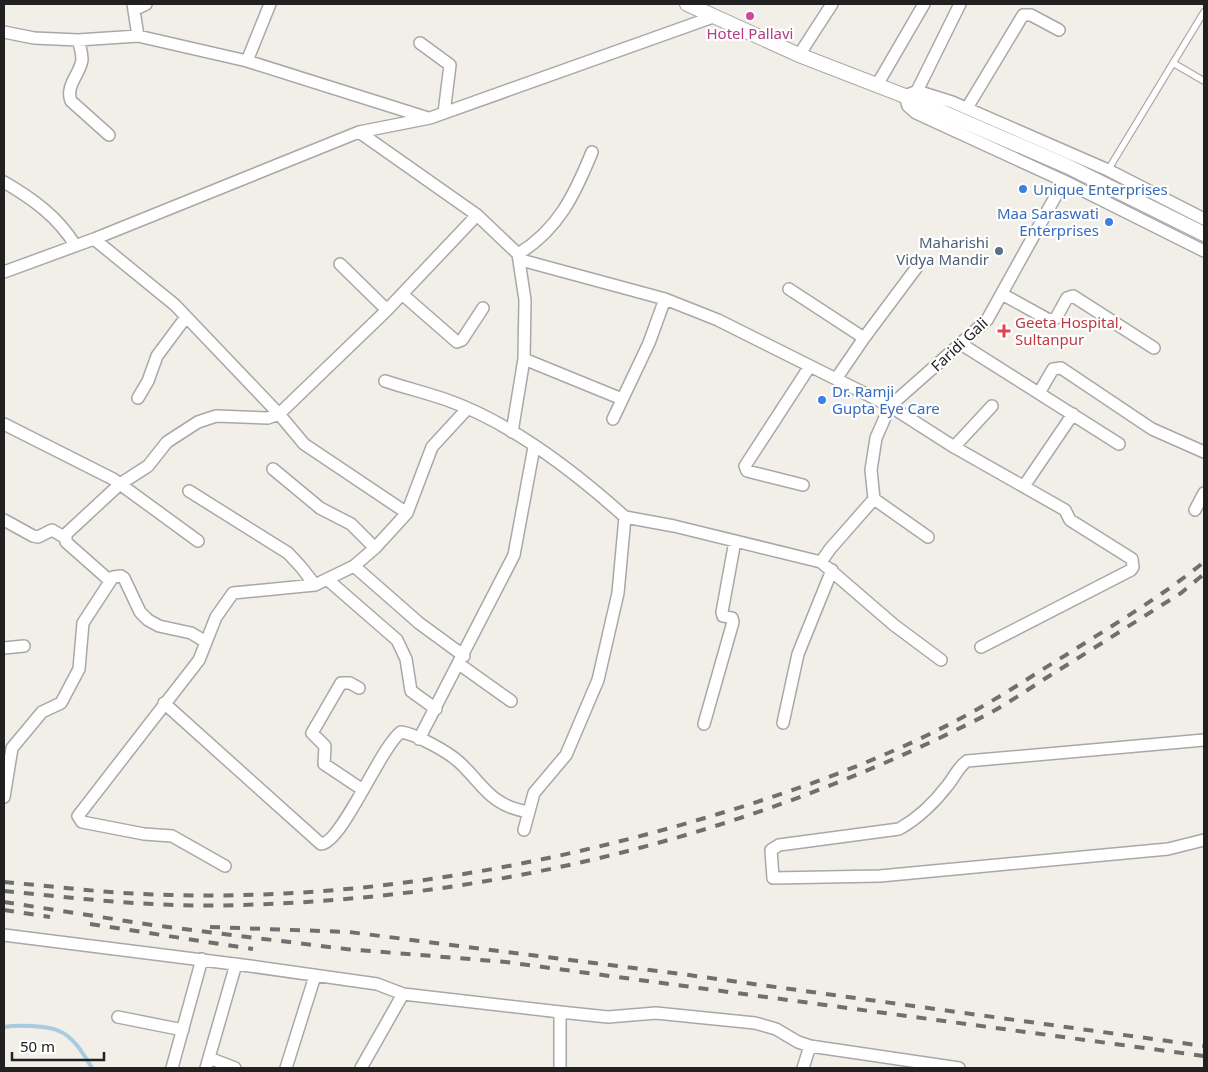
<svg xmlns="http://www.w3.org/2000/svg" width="1208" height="1072" font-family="'Noto Sans',sans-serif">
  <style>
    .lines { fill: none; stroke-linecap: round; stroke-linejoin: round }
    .stream { stroke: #a7cbdf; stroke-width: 4 }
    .service-casing { stroke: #a8a8a8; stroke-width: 8 }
    .minor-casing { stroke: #a8a8a8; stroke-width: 14 }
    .tertiary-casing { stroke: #a8a8a8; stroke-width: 16 }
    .service { stroke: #fff; stroke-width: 5.5 }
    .minor { stroke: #fff; stroke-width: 11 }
    .tertiary { stroke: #fff; stroke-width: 14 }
    .rail { stroke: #6f6f6f; stroke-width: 4; stroke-dasharray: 10 10; stroke-linecap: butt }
    .hotel-dot { fill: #d1479c; stroke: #fff; stroke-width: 2 }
    .shop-dot { fill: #3f7fe0; stroke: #fff; stroke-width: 2 }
    .service-dot { fill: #5c6f8a; stroke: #fff; stroke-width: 2 }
    .health-dot { fill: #e0444e; stroke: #fff; stroke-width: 2 }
    .labels { text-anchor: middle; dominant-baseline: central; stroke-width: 4.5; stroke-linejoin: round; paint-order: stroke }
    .hotel-label { font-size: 15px; fill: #b23c85; stroke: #fff }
    .shop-label { font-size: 15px; fill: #366cbe; stroke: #fff; text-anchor: start }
    .service-label { font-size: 15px; fill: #4e5e75; stroke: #fff; text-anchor: end }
    .health-label { font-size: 15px; fill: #be3a42; stroke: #fff; text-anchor: start }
    .street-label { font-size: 15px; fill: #212121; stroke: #fff }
  </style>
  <rect width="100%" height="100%" fill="#f1efe7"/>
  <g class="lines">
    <path class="stream" d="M4 1027C16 1025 47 1025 59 1031 74 1037 84 1055 92 1068"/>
    <defs>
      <path id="service" d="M1173 63 1204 81
        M1108 170 1204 12"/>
      <path id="minor" d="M133 4 138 36
        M134 10 146 4
        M4 32 34 38 78 40 138 36 247 61 428 118
        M78 40C80 46 82 53 82 60 80 74 65 86 71 101L109 135
        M420 43 450 65 444 113
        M799 55 832 4
        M247 61 270 4
        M877 85 924 4
        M917 91 960 4
        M967 108 1023 15H1031L1059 30
        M359 132 477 215 518 254 525 300 524 359 512 432
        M4 182C33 199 58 217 75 245
        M1204 219 1108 170 952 102 917 91 905 96 908 106 916 113 1064 181 1204 251
        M94 239 175 305 279 414 304 444 407 513
        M518 254C558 230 575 194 592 152
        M521 260 665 299 718 320 890 406 954 447 1065 510 1070 520 1132 559 1133 567 1131 570 981 647
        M340 264 387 310
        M4 272 94 239 359 132 430 118 713 17
        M789 289 864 338
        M402 294 457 342 462 340 483 308
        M1002 294 1049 320 1056 318 1067 298 1073 296 1154 348
        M961 344 1119 444
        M524 359 622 399
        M836 379 864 338 917 267
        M385 381C406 388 427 393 447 400 510 422 576 473 625 517L618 593 598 680 566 755 534 793 524 830
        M1039 393 1053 369 1061 368 1152 429 1204 452
        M138 398 148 381 157 356 186 317
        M613 419 649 343 665 299
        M4 424 113 479 198 541
        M954 447 992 406
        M273 469 320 508 351 524 375 548
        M803 485 747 471 745 466 810 366
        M1024 486 1073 414
        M189 491 288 553 301 567 315 585
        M1195 510 1204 493
        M625 517 674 526 821 562 894 625 941 660
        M4 520 33 536 38 537 52 530 64 537
        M928 537 874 499 871 470 876 438 890 406 987 320 1064 181
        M821 562 830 549 874 499
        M354 566 419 623 464 656
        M109 580 66 542V534L120 484 148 466 167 442 198 422 216 416 268 418 279 414 387 310 477 215
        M328 580 397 640 406 659 411 691 436 709
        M4 648 24 646
        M459 664 511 701
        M359 688 350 683H341L312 733 325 746 324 764 363 790
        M164 703 321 844C342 843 381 746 401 732 416 734 448 752 459 762 484 785 490 806 529 812
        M783 723 798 654 832 570
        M704 724 733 622 732 618 723 616 722 612 735 541
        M419 739 514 555 534 447
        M1204 740 967 761C958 767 954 778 947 786 935 802 917 819 899 829L779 845 771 850 773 878 880 876 1168 849 1204 840
        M4 797 12 748 42 712 61 703 79 669 83 623 113 577 121 576 124 578 140 612 148 620 159 626 191 633 206 642
        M225 866 172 836 144 834 82 822 78 816 199 660 216 617 233 593 315 585 354 566 375 548 407 513 432 447 467 409
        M4 935 250 966 377 984 403 994 560 1012 608 1017 656 1013 755 1023 776 1029 798 1042 810 1046 959 1068
        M118 1017 183 1030
        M209 1058 235 1068
        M172 1068 202 959
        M206 1068 236 964
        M286 1068 315 976
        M361 1068 403 994
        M560 1068V1012
        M803 1068 810 1046"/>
      <path id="tertiary" d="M687 4 799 55 905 96 1067 166 1204 234"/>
    </defs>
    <use href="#service" class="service-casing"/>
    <use href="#minor" class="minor-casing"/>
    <use href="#tertiary" class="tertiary-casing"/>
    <use href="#service" class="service"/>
    <use href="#minor" class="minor"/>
    <use href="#tertiary" class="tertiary"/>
    <path class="rail" d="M4 882C59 887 114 894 170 895 356 900 540 868 718 814 809 787 908 750 990 702 1016 687 1041 670 1066 655 1113 625 1161 597 1204 562
      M4 891C82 899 161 908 240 905 503 898 757 833 990 713 1012 701 1033 686 1054 673 1096 647 1138 620 1181 593L1204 574
      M4 902 152 925 256 938 346 949 506 962 1204 1056
      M4 910 50 917
      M90 924 253 949
      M210 927 349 932 681 974 1204 1046"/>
  </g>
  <circle class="hotel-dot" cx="750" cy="16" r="5"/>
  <g class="shop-dot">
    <circle cx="1023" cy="189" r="5"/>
    <circle cx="1109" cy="222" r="5"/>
    <circle cx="822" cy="400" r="5"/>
  </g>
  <circle class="service-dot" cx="999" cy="251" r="5"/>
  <path class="health-dot" d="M1001.5 323.5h5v5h5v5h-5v5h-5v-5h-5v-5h5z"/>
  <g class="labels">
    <g class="hotel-label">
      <text x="750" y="33">Hotel Pallavi</text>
    </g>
    <g class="shop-label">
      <text x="1033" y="189">Unique Enterprises</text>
      <text x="1099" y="213" text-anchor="end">Maa Saraswati<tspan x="1099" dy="17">Enterprises</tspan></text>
      <text x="832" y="391">Dr. Ramji<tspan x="832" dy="17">Gupta Eye Care</tspan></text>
    </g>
    <g class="service-label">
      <text x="989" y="242">Maharishi<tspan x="989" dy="17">Vidya Mandir</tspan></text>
    </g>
    <g class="health-label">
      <text x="1015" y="322">Geeta Hospital,<tspan x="1015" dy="17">Sultanpur</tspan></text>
    </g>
    <g class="street-label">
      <text transform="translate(959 344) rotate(-43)">Faridi Gali</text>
    </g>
  </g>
  <rect width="1208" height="1072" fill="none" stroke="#212121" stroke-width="10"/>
  <path d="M12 1052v8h92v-8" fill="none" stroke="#212121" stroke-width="2.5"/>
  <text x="20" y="1052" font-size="15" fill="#212121" stroke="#ffffff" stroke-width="4" paint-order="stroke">50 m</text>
</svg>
